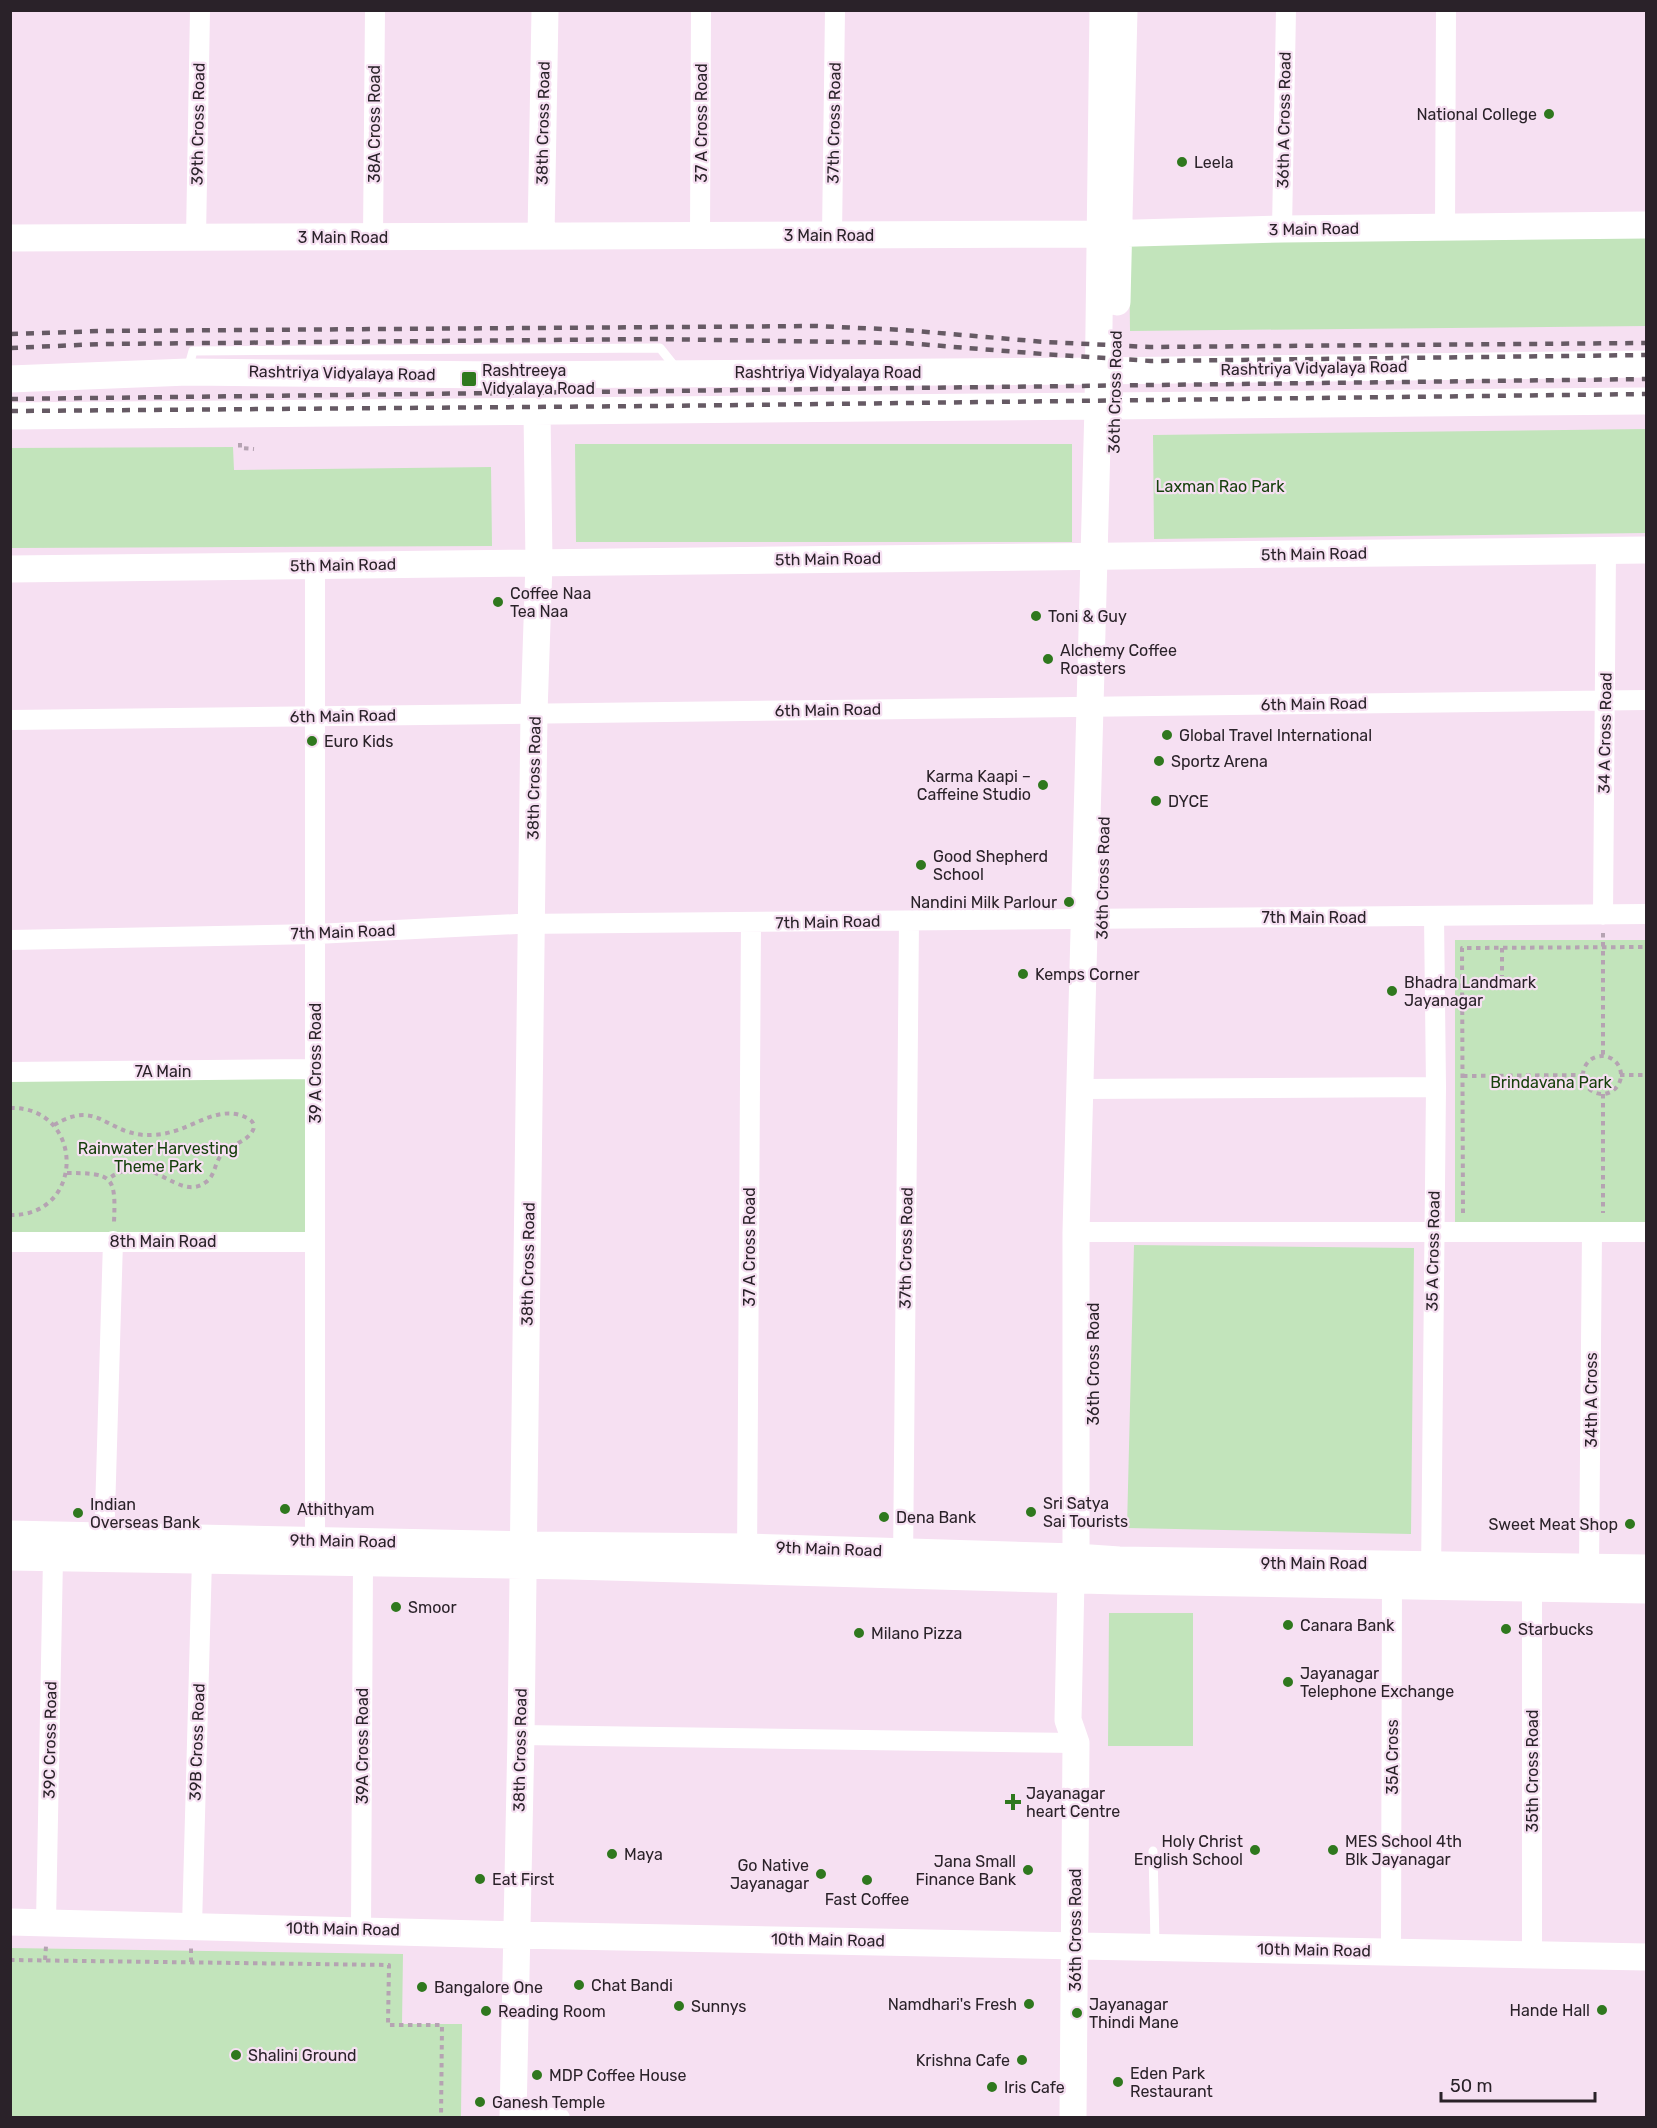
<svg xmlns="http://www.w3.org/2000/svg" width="1657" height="2128" font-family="Rubik,sans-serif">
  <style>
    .green { fill: #c2e4bb }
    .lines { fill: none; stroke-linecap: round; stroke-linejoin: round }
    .path { stroke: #b5a3b2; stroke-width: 4; stroke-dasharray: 4.5 4.5; stroke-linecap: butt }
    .lane { stroke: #fff; stroke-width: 9 }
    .street { stroke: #fff; stroke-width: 20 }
    .secondary { stroke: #fff; stroke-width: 27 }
    .rail { stroke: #665a64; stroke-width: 4.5; stroke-dasharray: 8 8; stroke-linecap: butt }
    .poi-dot { fill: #2f781e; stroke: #f6e0f2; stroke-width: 2 }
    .labels { text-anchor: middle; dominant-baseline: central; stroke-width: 4.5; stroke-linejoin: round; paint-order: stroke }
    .poi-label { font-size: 16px; fill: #2a2229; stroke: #f6e0f2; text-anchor: start }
    .street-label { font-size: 16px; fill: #2a2229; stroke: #f6e0f2 }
    .park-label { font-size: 16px; fill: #16400c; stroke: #f6e0f2 }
  </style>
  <rect width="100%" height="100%" fill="#f6e0f2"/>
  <path class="green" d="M1646 236V326L1130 331 1129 241Z
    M1646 429V533L1154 539 1153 435Z
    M575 444H1072V542H576Z
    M233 447 234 470 491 467 492 546 11 548V448Z
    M1455 940H1646V1223H1455Z
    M305 1077V1237L11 1238 10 1078Z
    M1134 1245 1414 1248 1411 1534 1127 1528Z
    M1109 1613H1193V1746H1108Z
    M11 1948 403 1954 402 2024H462L461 2117H11Z"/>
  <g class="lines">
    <path class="path" d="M240 443V448L254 449
      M1603 933V1057
      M1502 948V976
      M1583 1075a19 19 0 1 1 38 0a19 19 0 1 1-38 0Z
      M1620 1075H1646
      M1463 1076 1584 1075
      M1603 1094V1213
      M10 1108C85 1106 86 1217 10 1215
      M54 1125C97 1099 105 1132 144 1135 152 1135 162 1135 171 1132 196 1126 222 1103 249 1119 253 1121 255 1126 253 1130 248 1141 233 1144 224 1152 214 1161 216 1175 206 1182 177 1204 153 1147 108 1179
      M67 1173C113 1173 116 1176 114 1222
      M1463 1213 1462 948 1646 947
      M10 1960 389 1965 388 2025H442L441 2118
      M45 1960 46 1946
      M191 1962V1948"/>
    <path class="lane" d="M188 369 193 351 660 348 676 368
      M1153 1851 1155 1944"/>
    <path class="street" d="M1445 228 1446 10
      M1282 229 1286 10
      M700 235 701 10
      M832 235 835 10
      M196 237 200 10
      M373 237 375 10
      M315 565V1552
      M10 720 1646 700
      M1603 915 1606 551
      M10 940 316 934 517 924 1646 914
      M10 1072 315 1069
      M1080 1089 1436 1087
      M1076 1232H1646
      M10 1242H315
      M104 1547 113 1241
      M747 1559 751 922
      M903 1564 909 921
      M1589 1567 1592 1232
      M1431 1576 1436 1087 1434 916
      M1532 1587V1955
      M521 1735 1076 1743
      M46 1922 53 1558
      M192 1926 202 1559
      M361 1930 363 1562
      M1391 1952 1392 1573
      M513 2117 560 2118"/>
    <path class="secondary" d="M541 236 545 10
      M10 238 1100 234 1282 229 1646 225
      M1117 302 1124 10
      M10 379 188 372 503 375 1098 371 1646 364
      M10 416 1646 401
      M10 569 1646 550
      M10 1534 532 1545 747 1547 1076 1557 1119 1560 1646 1568
      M10 1557 571 1566 1119 1581 1646 1590
      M10 1922 515 1935 1646 1957
      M513 2118 521 1735 534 713 539 563 537 411
      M1073 2118 1076 1743 1068 1720 1071 1579 1076 1557V1232L1098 406 1103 10"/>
    <path class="rail" d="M10 334 101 331 817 326 904 330 1045 342 1150 347 1646 343
      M10 348 102 344 656 339 905 343 1043 354 1151 361 1646 355
      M10 399 1646 379
      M10 411 658 406 1646 394"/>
  </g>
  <g class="poi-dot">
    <circle cx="1549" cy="114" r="6"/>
    <circle cx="1182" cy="162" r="6"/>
    <rect x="461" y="371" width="16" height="16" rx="3"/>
    <circle cx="498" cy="602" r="6"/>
    <circle cx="1036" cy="616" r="6"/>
    <circle cx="1048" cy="659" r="6"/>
    <circle cx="1167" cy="735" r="6"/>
    <circle cx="312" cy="741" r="6"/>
    <circle cx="1159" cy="761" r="6"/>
    <circle cx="1043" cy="785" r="6"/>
    <circle cx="1156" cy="801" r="6"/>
    <circle cx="921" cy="865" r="6"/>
    <circle cx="1069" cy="902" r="6"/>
    <circle cx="1023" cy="974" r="6"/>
    <circle cx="1392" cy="991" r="6"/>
    <circle cx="285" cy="1509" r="6"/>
    <circle cx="1031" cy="1512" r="6"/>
    <circle cx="78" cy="1513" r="6"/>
    <circle cx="884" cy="1517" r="6"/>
    <circle cx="1630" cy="1524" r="6"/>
    <circle cx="396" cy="1607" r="6"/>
    <circle cx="1288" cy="1625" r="6"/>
    <circle cx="1506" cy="1629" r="6"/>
    <circle cx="859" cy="1633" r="6"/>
    <circle cx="1288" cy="1682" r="6"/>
    <path d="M1010 1793h6v6h6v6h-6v6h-6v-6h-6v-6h6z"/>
    <circle cx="1255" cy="1850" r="6"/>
    <circle cx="1333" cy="1850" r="6"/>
    <circle cx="612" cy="1854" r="6"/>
    <circle cx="1028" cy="1870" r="6"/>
    <circle cx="821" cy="1874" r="6"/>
    <circle cx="480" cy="1879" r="6"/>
    <circle cx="867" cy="1880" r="6"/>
    <circle cx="579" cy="1985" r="6"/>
    <circle cx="422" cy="1987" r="6"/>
    <circle cx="1029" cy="2004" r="6"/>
    <circle cx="679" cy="2006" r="6"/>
    <circle cx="1602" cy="2010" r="6"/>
    <circle cx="486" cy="2011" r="6"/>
    <circle cx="1077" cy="2013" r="6"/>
    <circle cx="236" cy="2055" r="6"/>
    <circle cx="1022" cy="2060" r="6"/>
    <circle cx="537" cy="2075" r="6"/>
    <circle cx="1118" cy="2082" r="6"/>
    <circle cx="992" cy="2087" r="6"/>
    <circle cx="480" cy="2102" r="6"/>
  </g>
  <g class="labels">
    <g class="poi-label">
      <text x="1537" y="114" text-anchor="end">National College</text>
      <text x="1194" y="162">Leela</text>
      <text x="482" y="370">Rashtreeya<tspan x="482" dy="18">Vidyalaya Road</tspan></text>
      <text x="510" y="593">Coffee Naa<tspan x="510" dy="18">Tea Naa</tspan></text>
      <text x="1048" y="616">Toni &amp; Guy</text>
      <text x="1060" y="650">Alchemy Coffee<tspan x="1060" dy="18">Roasters</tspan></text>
      <text x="1179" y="735">Global Travel International</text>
      <text x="324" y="741">Euro Kids</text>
      <text x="1171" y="761">Sportz Arena</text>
      <text x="1031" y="776" text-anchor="end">Karma Kaapi –<tspan x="1031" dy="18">Caffeine Studio</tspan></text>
      <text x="1168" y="801">DYCE</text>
      <text x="933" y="856">Good Shepherd<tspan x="933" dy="18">School</tspan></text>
      <text x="1057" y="902" text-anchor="end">Nandini Milk Parlour</text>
      <text x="1035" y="974">Kemps Corner</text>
      <text x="1404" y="982">Bhadra Landmark<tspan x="1404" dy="18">Jayanagar</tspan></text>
      <text x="1043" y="1503">Sri Satya<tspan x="1043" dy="18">Sai Tourists</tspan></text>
      <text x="90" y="1504">Indian<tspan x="90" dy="18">Overseas Bank</tspan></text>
      <text x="297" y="1509">Athithyam</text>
      <text x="896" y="1517">Dena Bank</text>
      <text x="1618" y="1524" text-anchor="end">Sweet Meat Shop</text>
      <text x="408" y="1607">Smoor</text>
      <text x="1300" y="1625">Canara Bank</text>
      <text x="1518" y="1629">Starbucks</text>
      <text x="871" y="1633">Milano Pizza</text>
      <text x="1300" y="1673">Jayanagar<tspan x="1300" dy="18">Telephone Exchange</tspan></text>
      <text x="1026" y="1793">Jayanagar<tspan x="1026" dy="18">heart Centre</tspan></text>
      <text x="1243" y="1841" text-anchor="end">Holy Christ<tspan x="1243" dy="18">English School</tspan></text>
      <text x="1345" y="1841">MES School 4th<tspan x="1345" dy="18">Blk Jayanagar</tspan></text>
      <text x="624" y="1854">Maya</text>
      <text x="1016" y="1861" text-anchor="end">Jana Small<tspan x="1016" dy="18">Finance Bank</tspan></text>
      <text x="809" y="1865" text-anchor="end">Go Native<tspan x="809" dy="18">Jayanagar</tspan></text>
      <text x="492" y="1879">Eat First</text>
      <text x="867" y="1899" text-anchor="middle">Fast Coffee</text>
      <text x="591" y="1985">Chat Bandi</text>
      <text x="434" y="1987">Bangalore One</text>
      <text x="1017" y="2004" text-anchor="end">Namdhari's Fresh</text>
      <text x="1089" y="2004">Jayanagar<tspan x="1089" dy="18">Thindi Mane</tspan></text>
      <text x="691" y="2006">Sunnys</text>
      <text x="1590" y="2010" text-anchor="end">Hande Hall</text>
      <text x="498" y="2011">Reading Room</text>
      <text x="248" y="2055">Shalini Ground</text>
      <text x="1010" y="2060" text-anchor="end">Krishna Cafe</text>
      <text x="1130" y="2073">Eden Park<tspan x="1130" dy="18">Restaurant</tspan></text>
      <text x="549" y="2075">MDP Coffee House</text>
      <text x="1004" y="2087">Iris Cafe</text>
      <text x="492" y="2102">Ganesh Temple</text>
    </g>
    <g class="street-label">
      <text transform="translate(1284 120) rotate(-89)">36th A Cross Road</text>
      <text transform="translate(543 123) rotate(-89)">38th Cross Road</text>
      <text transform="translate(701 123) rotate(-90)">37 A Cross Road</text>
      <text transform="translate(834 123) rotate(-89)">37th Cross Road</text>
      <text transform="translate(198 124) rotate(-89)">39th Cross Road</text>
      <text transform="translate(374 124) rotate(-90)">38A Cross Road</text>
      <text transform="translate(1314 229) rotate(-1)">3 Main Road</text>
      <text x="829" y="235">3 Main Road</text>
      <text x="343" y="237">3 Main Road</text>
      <text transform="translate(1314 368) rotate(-1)">Rashtriya Vidyalaya Road</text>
      <text x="828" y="372">Rashtriya Vidyalaya Road</text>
      <text transform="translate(342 373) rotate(1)">Rashtriya Vidyalaya Road</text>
      <text transform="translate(1115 392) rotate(-89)">36th Cross Road</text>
      <text transform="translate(1314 554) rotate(-1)">5th Main Road</text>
      <text transform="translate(828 559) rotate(-1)">5th Main Road</text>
      <text transform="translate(343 565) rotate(-1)">5th Main Road</text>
      <text transform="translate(1314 704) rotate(-1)">6th Main Road</text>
      <text transform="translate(828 710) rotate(-1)">6th Main Road</text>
      <text transform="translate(343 716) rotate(-1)">6th Main Road</text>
      <text transform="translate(1605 733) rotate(-89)">34 A Cross Road</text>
      <text transform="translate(534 778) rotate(-89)">38th Cross Road</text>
      <text transform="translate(1103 878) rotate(-89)">36th Cross Road</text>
      <text x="1314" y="917">7th Main Road</text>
      <text transform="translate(828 922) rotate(-1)">7th Main Road</text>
      <text transform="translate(343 932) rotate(-2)">7th Main Road</text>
      <text transform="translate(315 1063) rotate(-90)">39 A Cross Road</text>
      <text x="163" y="1071">7A Main</text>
      <text x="163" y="1241">8th Main Road</text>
      <text transform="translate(749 1247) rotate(-90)">37 A Cross Road</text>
      <text transform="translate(906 1248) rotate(-89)">37th Cross Road</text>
      <text transform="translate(1433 1251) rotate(-89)">35 A Cross Road</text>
      <text transform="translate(528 1264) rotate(-89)">38th Cross Road</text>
      <text transform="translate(1093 1364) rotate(-90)">36th Cross Road</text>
      <text transform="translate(1591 1400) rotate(-90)">34th A Cross</text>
      <text transform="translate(343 1541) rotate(1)">9th Main Road</text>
      <text transform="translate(829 1549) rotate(2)">9th Main Road</text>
      <text x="1314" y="1563">9th Main Road</text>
      <text transform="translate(50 1740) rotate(-89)">39C Cross Road</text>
      <text transform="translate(197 1742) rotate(-88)">39B Cross Road</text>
      <text transform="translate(362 1746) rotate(-90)">39A Cross Road</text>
      <text transform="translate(520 1750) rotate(-89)">38th Cross Road</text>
      <text transform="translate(1392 1757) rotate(-90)">35A Cross</text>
      <text transform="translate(1532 1771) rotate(-90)">35th Cross Road</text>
      <text transform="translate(343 1929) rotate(1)">10th Main Road</text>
      <text transform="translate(1075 1930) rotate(-90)">36th Cross Road</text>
      <text transform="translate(828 1940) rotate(1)">10th Main Road</text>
      <text transform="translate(1314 1950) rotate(1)">10th Main Road</text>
    </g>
    <g class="park-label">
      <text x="1220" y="486">Laxman Rao Park</text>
      <text x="1551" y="1082">Brindavana Park</text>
      <text x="158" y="1148">Rainwater Harvesting<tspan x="158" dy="18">Theme Park</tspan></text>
    </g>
  </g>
  <rect width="1657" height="2128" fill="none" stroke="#2a2229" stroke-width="24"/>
  <path d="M1441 2092v9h154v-9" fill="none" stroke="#2a2229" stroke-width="3"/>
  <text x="1450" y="2092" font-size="18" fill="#2a2229" stroke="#f6e0f2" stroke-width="4.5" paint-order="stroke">50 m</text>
</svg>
